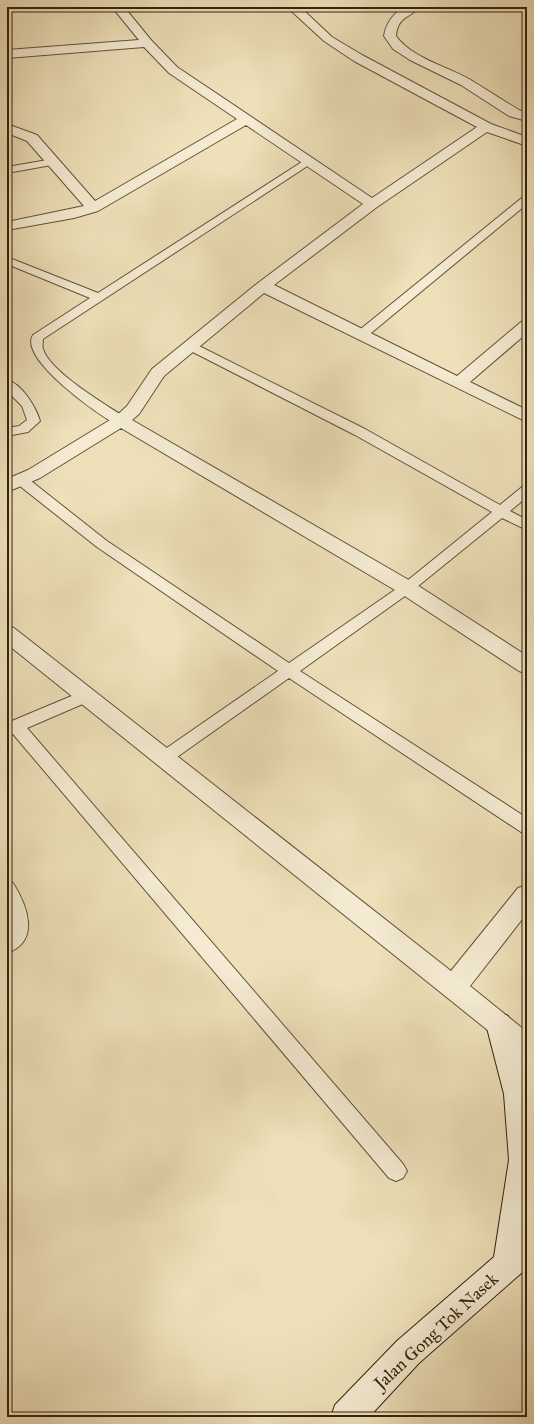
<svg xmlns="http://www.w3.org/2000/svg" width="534" height="1424" font-family="'IM FELL Great Primer',serif">
  <style>
    .lines { fill: none; stroke-linecap: round; stroke-linejoin: round }
    .lane-casing { stroke: #62523a; stroke-width: 2 }
    .street-casing { stroke: #62523a; stroke-width: 2 }
    .secondary-casing { stroke: #33230f; stroke-width: 2 }
    .lane { fill: #f4ebd2; fill-rule: evenodd }
    .street { fill: #f4ebd2; fill-rule: evenodd }
    .secondary { fill: #f4ebd2; fill-rule: evenodd }
    .labels { text-anchor: middle; dominant-baseline: central; stroke-width: 3; stroke-linejoin: round; paint-order: stroke }
    .near-street-label { font-size: 18px; fill: #33230f; stroke: #f4ebd2 }
  </style>
  <rect width="100%" height="100%" fill="#eee0b9"/>
  <filter id="stains"><feTurbulence type="fractalNoise" baseFrequency=".005" numOctaves="4"/><feColorMatrix values="0 0 0 0 .2 0 0 0 0 .09 0 0 0 0 .02 0 0 0 .5 -.17"/></filter>
  <radialGradient id="worn" r=".72"><stop offset=".6" stop-color="#630" stop-opacity="0"/><stop offset="1" stop-color="#630" stop-opacity=".3"/></radialGradient>
  <g class="lines">
    <defs>
      <path id="lane" d="M308 158 312 159 313 161 312 163 43 339C43 342 42 346 43 349 50 372 105 404 126 418L127 421 126 424C122 424 120 425 116 424 98 415 18 358 33 335L90 298 7 264V257L98 293Z
        M53 159 57 160 58 162 57 164 7 173V167Z
        M527 196V204L365 338H357L355 335 357 332 523 197Z
        M191 342 365 429 500 505 522 487 527 486V497L510 511 527 520V530L502 518 412 591 300 671 527 818V834L521 832 289 678 170 762 164 764 158 762 156 758 158 754 278 671 97 547 16 483 14 480 16 477H26L107 541 289 663 402 585 492 512 355 435 187 349 185 346 187 343Z
        M7 380C22 384 36 407 40 421L28 432 7 436V428L19 426 27 420 22 406 7 391Z
        M86 690 92 692 94 696 92 700 27 728 403 1164 407 1171 403 1178 396 1181 389 1178 13 734 7 736V723Z
        M7 881 13 883C27 905 41 941 7 953V934L10 926V918L7 905Z"/>
      <path id="street" d="M112 7H124L151 40 177 67 372 198 477 127 354 61 324 41 287 7H300L332 37 362 55 491 124 527 137V146L487 132 377 207 274 285 457 376 521 322 527 320V333L470 382 527 410V422L264 293 164 376 139 414 132 420 414 583 527 656V674L519 671 400 593 121 428 40 478 7 492V479L28 470 115 417 127 406 152 369 258 283 363 204 246 125 98 211 74 218 7 230V222L84 206 27 141 7 133V124L37 135 95 201 237 119 169 73 144 47 7 58V50L139 40Z
        M404 7H419C409 19 398 16 396 36 412 58 446 66 469 79 486 89 502 100 519 110L527 113V121L509 116 461 85 410 60 393 49 384 36C386 23 393 14 404 7Z
        M7 626 14 628 451 971 518 888 527 885V913L470 986 527 1032V1061L517 1058 490 1032 7 644Z"/>
      <path id="secondary" d="M499 1012 508 1016 527 1076V1268L419 1363 369 1417H331L335 1405 397 1341 494 1257 509 1160 504 1094 486 1024 490 1016Z"/>
    </defs>
    <use href="#lane" class="lane-casing"/>
    <use href="#street" class="street-casing"/>
    <use href="#secondary" class="secondary-casing"/>
    <use href="#lane" class="lane"/>
    <use href="#street" class="street"/>
    <use href="#secondary" class="secondary"/>
  </g>
  <g class="labels">
    <g class="near-street-label">
      <text transform="translate(436 1331) rotate(-43)">Jalan Gong Tok Nasek</text>
    </g>
  </g>
  <rect width="534" height="1424" fill="none" stroke="#eee0b9" stroke-width="24"/>
  <rect x="8" y="8" width="518" height="1408" fill="none" stroke="#33230f" stroke-width="2"/>
  <rect x="12" y="12" width="510" height="1400" fill="none" stroke="#33230f"/>
  <rect width="100%" height="100%" filter="url(#stains)"/>
  <rect width="100%" height="100%" fill="url(#worn)"/>
</svg>
